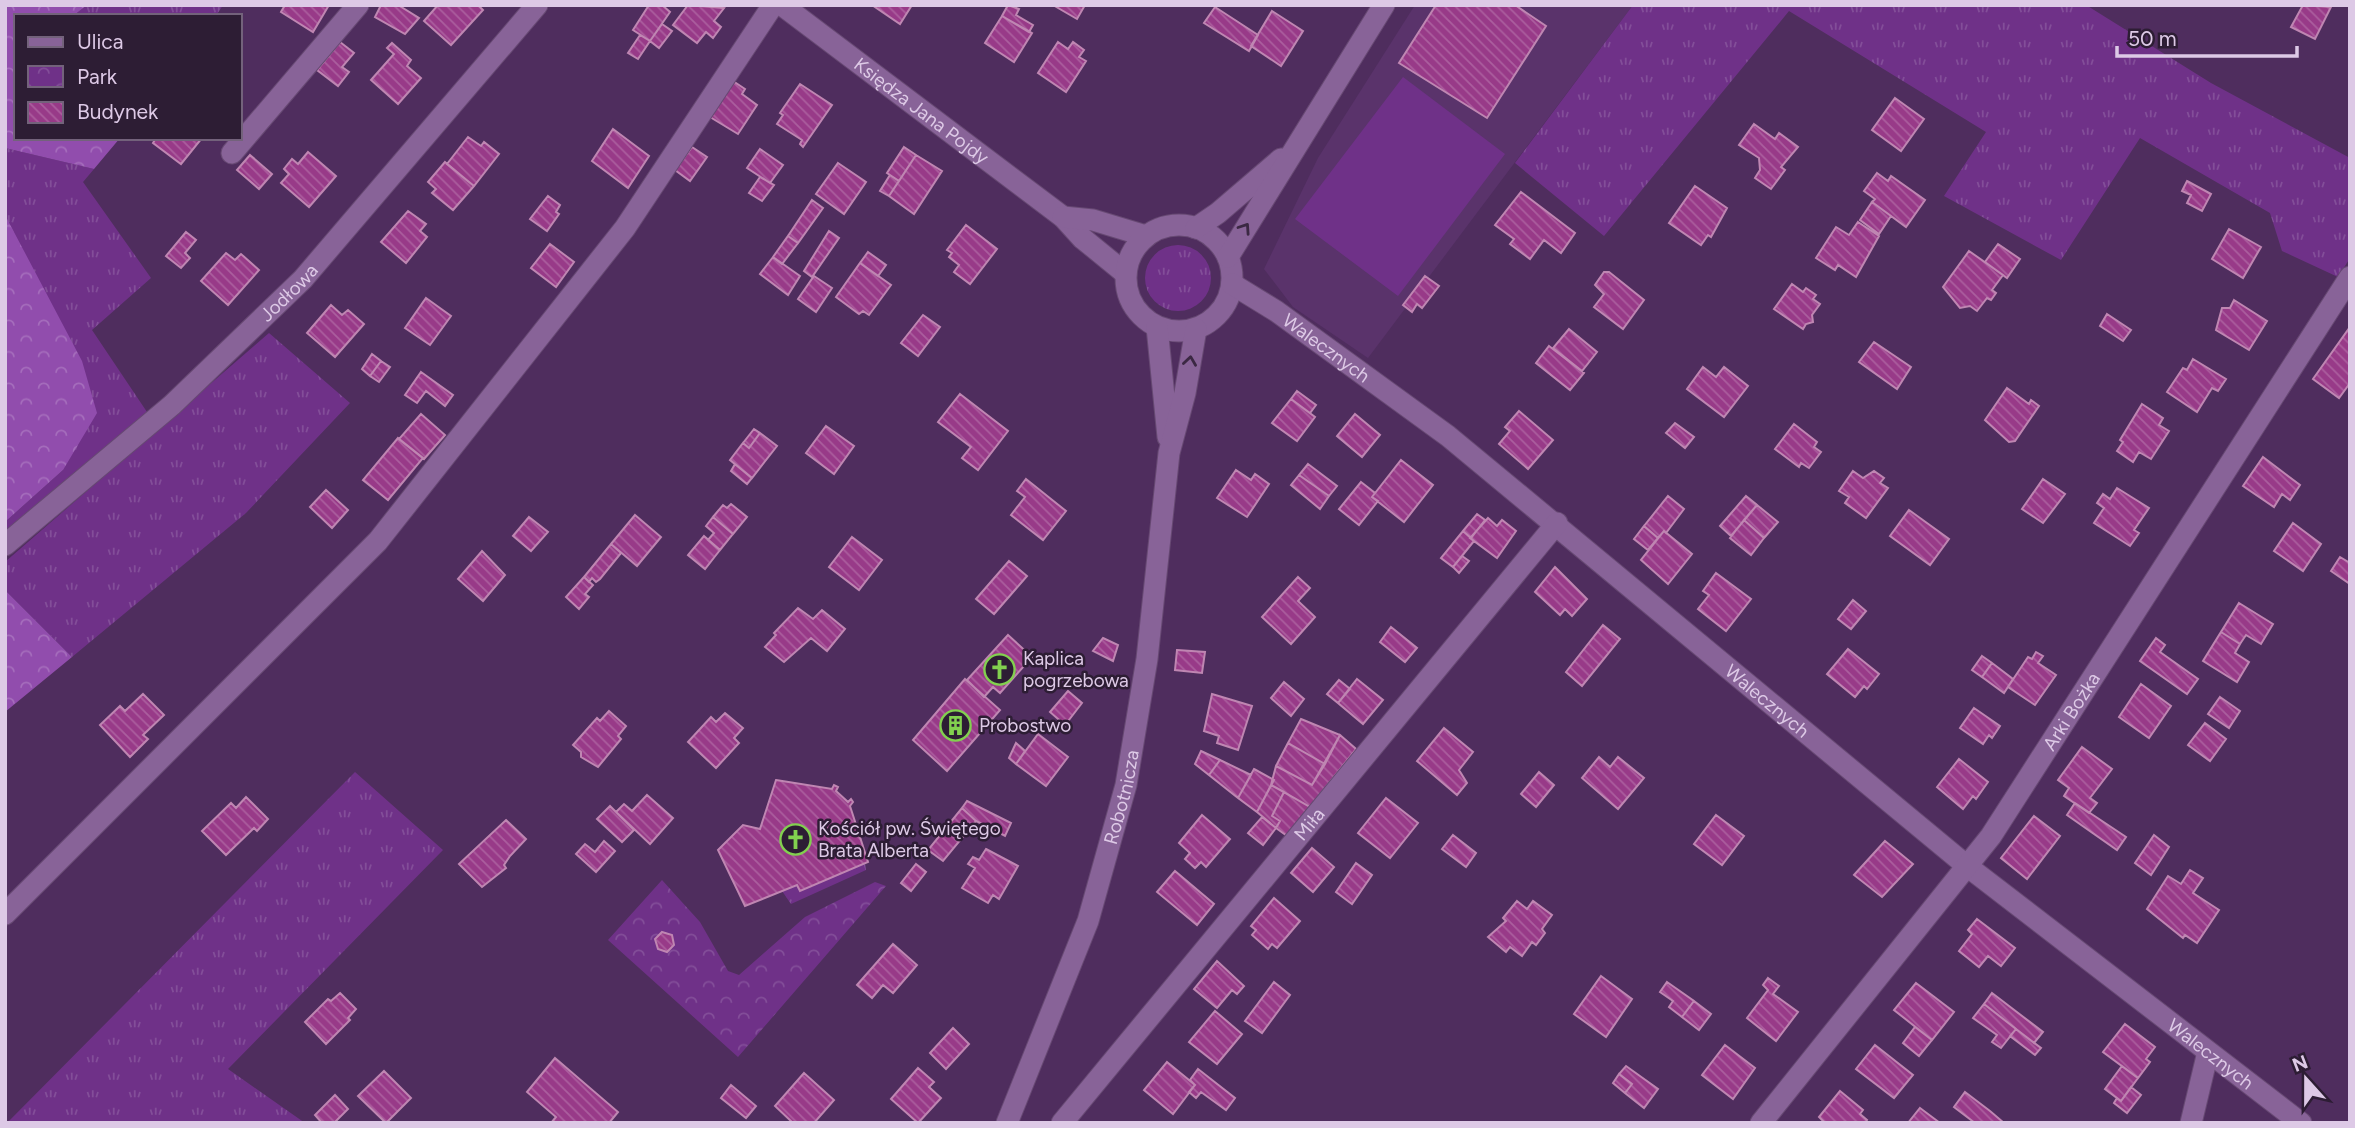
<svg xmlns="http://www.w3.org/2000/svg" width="2355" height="1128" font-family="Figtree,sans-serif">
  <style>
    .built { fill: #5a336b }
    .grass { fill: url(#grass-tufts) }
    .forest { fill: url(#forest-crowns) }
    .park { fill: url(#park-crowns) }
    .garden { fill: #6f3188 }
    .building { fill: url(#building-back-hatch); stroke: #bf86b2; stroke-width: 2 }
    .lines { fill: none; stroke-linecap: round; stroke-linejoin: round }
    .minor-casing { stroke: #674973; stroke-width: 23 }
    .minor { stroke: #886398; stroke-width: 21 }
    .oneway { stroke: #3b2843 }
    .labels { text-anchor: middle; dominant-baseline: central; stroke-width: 5; stroke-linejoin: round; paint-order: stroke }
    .street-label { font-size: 19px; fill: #ddc9e6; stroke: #2d1d34 }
    .poi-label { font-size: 19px; fill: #ddc9e6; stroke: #2d1d34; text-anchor: start }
  </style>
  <defs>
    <pattern id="grass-tufts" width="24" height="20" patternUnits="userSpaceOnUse" patternTransform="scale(1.75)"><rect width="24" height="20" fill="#6f3188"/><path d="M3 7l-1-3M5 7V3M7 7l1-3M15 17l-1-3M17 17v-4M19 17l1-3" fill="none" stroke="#834e99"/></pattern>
    <pattern id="forest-crowns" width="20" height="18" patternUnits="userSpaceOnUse" patternTransform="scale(1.75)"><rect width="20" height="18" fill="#914dad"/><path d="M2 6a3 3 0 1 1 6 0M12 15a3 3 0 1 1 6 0" fill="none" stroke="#a56dbc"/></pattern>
    <pattern id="park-crowns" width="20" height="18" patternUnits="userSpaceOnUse" patternTransform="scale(1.75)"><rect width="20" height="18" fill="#6f3188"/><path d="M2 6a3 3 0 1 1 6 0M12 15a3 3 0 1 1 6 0" fill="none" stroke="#834e99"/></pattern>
    <pattern id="building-back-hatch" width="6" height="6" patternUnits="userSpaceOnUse" patternTransform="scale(1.75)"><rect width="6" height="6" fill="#983a88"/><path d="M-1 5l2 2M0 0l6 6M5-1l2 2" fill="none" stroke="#ab5e9e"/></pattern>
  </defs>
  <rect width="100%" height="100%" fill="#4f2d5e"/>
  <path class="built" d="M1415 5H1633L1368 358 1293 307 1264 269 1318 158Z"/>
  <path class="grass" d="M87 5H223L216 16H73Z
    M1633 5H2086L2211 83 2350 158V258L2338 277 2282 251 2270 213 2140 138 2061 260 1944 196 1986 132 1789 11 1604 236 1515 163Z
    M5 148 94 169 83 182 151 278 92 330 147 412 5 535V522L63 470 5 216Z
    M1145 278a33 33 0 1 1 66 0a33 33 0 1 1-66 0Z
    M269 333 350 403 246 513 72 657 5 590V562Z
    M355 772 443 850 228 1069 305 1123H7Z
    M865 863 866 870 791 904 782 891 797 885 801 891Z"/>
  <path class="forest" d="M5 5H87L73 16H16V138H120L94 169 5 148Z
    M5 215 82 361 97 413 63 470 5 522Z
    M5 590 72 657 5 712Z"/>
  <path class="park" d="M662 880 700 922 728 971 739 975 805 917 875 882 886 886 738 1057 608 940Z"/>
  <path class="garden" d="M1403 77 1505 154 1398 296 1295 219Z"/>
  <path class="building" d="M285 5H329L313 32 281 12Z
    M381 5H398L419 18 405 34 375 17Z
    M438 5H478L483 10 451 45 424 21Z
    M649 5H662L670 12 650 41 633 30Z
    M688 5 724 8 714 21 721 27 713 38 706 32 697 43 673 25Z
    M872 5H912L900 24Z
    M1008 5 1019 9 1016 15 1033 25 1029 32 1002 16Z
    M1053 5H1085L1077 19Z
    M1436 5H1515L1546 26 1487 118 1399 63Z
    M2303 5 2331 7 2315 39 2291 27Z
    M1215 7 1258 35 1249 51 1204 23Z
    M1272 11 1303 31 1281 66 1251 46Z
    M1002 16 1032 33 1014 62 985 43Z
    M662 24 672 31 659 48 650 41Z
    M640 35 650 41 638 59 628 53Z
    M340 42 354 53 342 67 349 72 338 86 317 70Z
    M1058 42 1068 49 1073 42 1084 50 1079 57 1086 61 1066 92 1038 73Z
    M392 43 411 60 407 66 421 78 398 104 371 80 394 54 387 48Z
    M733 81 745 89 742 94 757 105 738 134 710 117Z
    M800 84 832 105 803 147 800 144 802 140 777 124 783 115 780 113Z
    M1895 98 1924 119 1901 151 1872 130Z
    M1754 124 1775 139 1779 133 1798 147 1781 167 1785 170 1771 189 1755 178 1760 170 1759 158 1739 145Z
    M613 129 649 156 628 188 592 161Z
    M468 137 481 146 484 142 499 154 474 186 447 164Z
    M156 138H202L181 164 153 143Z
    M692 147 707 157 690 181 675 170Z
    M904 147 916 155 899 181 887 173Z
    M760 149 783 165 770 183 747 168Z
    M308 152 336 176 309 207 281 183 289 174 284 169 292 159 298 164Z
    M250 155 272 174 259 189 237 170Z
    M916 155 942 171 914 214 889 196Z
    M445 162 474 186 453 210 432 193 436 189 428 182Z
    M838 163 866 182 844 214 816 194Z
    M1877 173 1888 181 1891 176 1925 200 1906 227 1872 202 1875 199 1864 191Z
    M890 175 899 181 889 196 880 191Z
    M760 177 774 185 762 201 749 193Z
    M2187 181 2211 194 2202 211 2187 203 2191 195 2182 191Z
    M1695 186 1727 208 1711 237 1708 235 1701 245 1669 223Z
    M1521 192 1575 233 1561 253 1544 240 1530 259 1510 244 1514 239 1495 225Z
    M548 196 560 205 556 212 559 214 547 231 530 219Z
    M812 200 823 208 798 243 788 236Z
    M1872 202 1891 216 1879 234 1860 220Z
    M408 211 426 224 420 231 427 237 406 263 381 242Z
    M1858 222 1879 236 1856 277 1838 265 1835 270 1816 258 1836 227 1849 235Z
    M966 225 997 249 970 284 954 272 959 265 949 257 952 253 947 250Z
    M2229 229 2261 247 2243 278 2212 259Z
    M829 231 839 238 812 277 804 271Z
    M186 232 196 240 185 253 190 258 181 268 166 256Z
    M788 236 798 243 782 264 773 257Z
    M550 244 574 262 556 287 531 268Z
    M1998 244 2020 259 2007 278 1985 262Z
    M1969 251 2003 275 1992 290 1996 293 1991 300 1987 298 1977 311 1970 306 1960 308 1943 287Z
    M868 252 886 265 878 276 860 263Z
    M226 253 235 260 241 254 259 270 228 305 201 281Z
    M773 257 800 276 788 295 760 274Z
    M860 263 891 285 869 315 863 311 859 314 836 297Z
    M1604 272H1609L1644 300 1623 329 1594 307 1604 294 1595 285Z
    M814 276 832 288 816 312 798 299Z
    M1425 276 1439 286 1422 308 1417 304 1412 312 1403 305Z
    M1792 284 1803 292 1806 288 1816 295 1813 299 1820 304 1812 315 1813 322 1806 324 1803 329 1774 309Z
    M426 298 451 316 430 345 405 328Z
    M2234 300 2267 321 2249 350 2216 330 2222 308H2230Z
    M331 305 342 315 348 310 364 324 335 357 307 333Z
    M2107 314 2131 330 2123 341 2100 326Z
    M923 315 940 327 918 356 901 343Z
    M2350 327V383L2339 398 2313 379Z
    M1569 329 1597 352 1582 371 1553 348Z
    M1874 342 1911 367 1897 389 1859 362Z
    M1549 346 1584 373 1570 390 1536 363Z
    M372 354 381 361 370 376 362 369Z
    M2193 359 2226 379 2218 391 2212 388 2197 412 2167 392 2183 368 2187 370Z
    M381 361 390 367 379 382 370 376Z
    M1703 367 1716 377 1724 367 1748 386 1724 417 1687 389Z
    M421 372 453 395 445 406 426 391 417 403 405 395Z
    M2007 388 2029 404 2031 400 2039 406 2015 441 2009 442 1985 420Z
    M1297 391 1316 405 1310 413 1291 399Z
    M960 394 1008 431 978 470 962 458 971 447 938 422Z
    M1291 399 1315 417 1297 441 1272 423Z
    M2142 404 2163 418 2159 425 2169 431 2151 459 2139 452 2133 462 2117 451 2123 442 2120 440Z
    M1519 411 1553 440 1528 469 1499 444 1510 431 1505 427Z
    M421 414 445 435 424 459 399 439Z
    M1355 414 1380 435 1362 457 1337 436Z
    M1675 423 1694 437 1685 448 1666 433Z
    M1794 424 1817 442 1814 447 1821 452 1809 468 1801 463 1799 467 1775 449Z
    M826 426 854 446 834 474 806 453Z
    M754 429 760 433 749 448 743 443Z
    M760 433 777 446 752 478 730 460 743 443 749 448Z
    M398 438 423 458 388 500 363 480Z
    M2263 457 2300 485 2290 500 2282 494 2274 507 2243 486Z
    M1401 460 1433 485 1404 522 1372 497Z
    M735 464 752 478 747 484 731 471Z
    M1308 464 1337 486 1329 496 1299 475Z
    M1236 470 1251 480 1255 474 1269 484 1247 517 1217 498Z
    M1853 471 1863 478 1874 471 1884 478 1880 483 1888 488 1866 518 1845 503 1849 497 1839 491Z
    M1299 475 1329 496 1320 509 1291 485Z
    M1026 479 1066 511 1043 540 1011 515 1025 497 1017 491Z
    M2043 479 2065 494 2043 523 2022 509Z
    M1361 482 1375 493 1372 497 1378 501 1359 525 1339 509Z
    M2117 488 2149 508 2134 530 2139 533 2130 546 2094 523 2104 508 2097 503 2103 494 2110 499Z
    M326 490 348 510 332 528 310 507Z
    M1668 496 1684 509 1666 533 1664 531 1658 538 1644 526Z
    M1746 496 1757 505 1731 536 1720 526Z
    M731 504 747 517 733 534 713 517 723 505 727 508Z
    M1757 505 1778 522 1764 538 1744 520Z
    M1909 510 1949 539 1930 565 1890 536Z
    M1477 514 1485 520 1471 538 1463 531Z
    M635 515 661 537 637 566 611 544Z
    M529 517 548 532 531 551 513 536Z
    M713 517 733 534 720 550 708 540 714 533 706 526Z
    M1488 518 1497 526 1502 520 1516 531 1497 558 1470 538Z
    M1744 520 1764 538 1751 555 1730 538Z
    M2293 523 2321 544 2303 571 2274 551Z
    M1644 526 1658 538 1648 550 1634 539Z
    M1463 531 1474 541 1453 567 1441 558Z
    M1664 531 1692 554 1668 584 1641 560Z
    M704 536 720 550 705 569 688 555Z
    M852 537 882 560 859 590 829 567Z
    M611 544 621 553 600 579 596 582 592 578 589 582 584 577Z
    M482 551 505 575 483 601 458 579Z
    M1462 556 1469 561 1459 573 1453 567Z
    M2340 557 2350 563V584L2331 571Z
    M1009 561 1027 576 994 614 976 599Z
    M1555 567 1587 599 1572 616 1565 609 1560 615 1535 592Z
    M1716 573 1751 599 1726 631 1698 609 1709 595 1703 591Z
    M584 577 593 585 585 594 589 597 579 609 566 597Z
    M1298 577 1310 588 1298 601 1315 617 1291 644 1262 617Z
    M1853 600 1866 611 1851 629 1838 619Z
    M2239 603 2273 624 2261 644 2246 635 2240 644 2221 632Z
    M798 608 813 619 822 610 845 629 827 651 811 638 784 662 765 647 776 635 774 633Z
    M1603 625 1620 639 1582 686 1566 672Z
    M1391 627 1417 648 1405 662 1380 642Z
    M2221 632 2240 644 2235 653 2249 662 2237 682 2203 661Z
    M1008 635 1032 657 1000 693 993 687 984 697 967 680Z
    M1103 638 1118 645 1113 661 1093 651Z
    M2156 638 2165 645 2160 652 2198 679 2187 694 2140 661Z
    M1848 649 1879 674 1867 689 1864 686 1855 697 1827 674Z
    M1177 650 1205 652 1202 673 1175 670Z
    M2036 652 2043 656 2038 663 2056 675 2035 705 2008 687 2028 657 2032 659Z
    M1982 656 1992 663 1982 677 1972 670Z
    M1992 663 2013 679 2004 693 1982 677Z
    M965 679 1000 710 947 771 913 740Z
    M1357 679 1383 700 1363 724 1338 703Z
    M1339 680 1350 689 1338 703 1327 694Z
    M1284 682 1304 699 1291 716 1271 698Z
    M2141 684 2171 706 2149 738 2119 717Z
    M1068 691 1082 703 1065 725 1050 712Z
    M143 694 164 715 143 735 148 739 130 757 100 725 120 706 125 711Z
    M1212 694 1252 706 1238 750 1217 743 1219 736 1204 731Z
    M2220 697 2240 711 2229 728 2208 714Z
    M1974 708 2000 726 1992 738 1989 735 1983 744 1960 728Z
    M609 711 626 726 618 736 621 739 598 767 581 757V752L573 745 597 718 600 721Z
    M725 713 743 728 734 738 739 743 716 768 688 742 711 717 716 722Z
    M1301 719 1340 735 1325 764 1288 743Z
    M2205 723 2226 739 2210 761 2188 745Z
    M1444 728 1473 752 1459 770 1467 783 1457 795 1417 761Z
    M1038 734 1068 757 1046 786 1016 764Z
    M1340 735 1356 749 1310 807 1271 785 1276 766 1312 785Z
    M1016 743 1025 751 1016 764 1009 758Z
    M1288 743 1325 764 1312 785 1276 766Z
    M2082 747 2112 769 2090 798 2097 803 2089 813 2064 796 2069 788 2058 780Z
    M1201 751 1220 760 1209 775 1195 764Z
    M1599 757 1610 767 1618 757 1644 778 1618 809 1582 778Z
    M1959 759 1988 782 1976 799 1973 796 1963 809 1937 787Z
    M1220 760 1251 775 1238 798 1209 775Z
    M1254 769 1274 780 1257 812 1238 798Z
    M1539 772 1554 785 1536 807 1521 794Z
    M776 780 832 789 834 785 838 787 836 791 848 802 851 799 853 802 850 806 868 862 800 891 797 885 745 906 718 850 743 825 760 829Z
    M1271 785 1284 792 1272 816 1280 821 1276 828 1257 812Z
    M1284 792 1310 807 1287 836 1276 828 1280 821 1272 816Z
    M647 795 673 818 650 844 616 812 624 804 632 811Z
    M246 797 268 819 257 831 254 828 226 855 202 831 231 803 236 808Z
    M1386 798 1418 823 1390 858 1358 833Z
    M967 801 1011 823 1005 836 976 821 962 808Z
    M2075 803 2126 837 2117 850 2067 815Z
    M610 806 634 830 622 842 597 819Z
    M962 808 976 821 943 861 928 850Z
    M1202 815 1230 839 1206 867 1201 862 1195 868 1185 859 1190 853 1179 843Z
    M1716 815 1744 836 1722 865 1694 844Z
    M2034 816 2060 836 2027 879 2001 858Z
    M1262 817 1276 828 1263 845 1248 833Z
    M506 820 526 839 510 856 504 865 506 868 482 887 459 864Z
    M1453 835 1476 853 1466 867 1442 849Z
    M2154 835 2169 847 2151 875 2135 863Z
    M604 841 615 851 596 872 576 854 585 844 595 852Z
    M1885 841 1913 864 1882 897 1854 875Z
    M1312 848 1334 867 1313 892 1291 873Z
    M986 849 1018 866 999 899 993 895 988 903 962 888 975 868 968 864 973 857 979 860Z
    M1356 863 1372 875 1352 904 1336 892Z
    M916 864 926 872 911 891 901 883Z
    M2190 870 2203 878 2193 893 2219 910 2197 943 2185 935 2183 938 2147 909 2168 876 2181 884Z
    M1175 871 1214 904 1197 925 1157 892Z
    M1274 898 1300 921 1277 948 1272 944 1268 949 1252 935 1256 930 1251 926Z
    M1517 901 1527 909 1533 901 1552 915 1542 929 1545 933 1536 945 1532 942 1522 956 1510 947 1506 952 1488 937 1506 921 1503 918Z
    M1977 919 2015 948 2001 966 1988 956 1979 967 1959 951 1972 934 1968 930Z
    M662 932 672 935 674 945 667 952 658 949 655 939Z
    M893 944 917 965 893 993 883 985 872 998 857 985Z
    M1217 961 1244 986 1237 994 1232 990 1217 1008 1194 989Z
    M1601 976 1632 999 1606 1037 1574 1014Z
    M1768 978 1779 986 1773 994 1798 1012 1776 1041 1747 1018 1768 990 1763 985Z
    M1274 982 1290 995 1262 1033 1245 1021Z
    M1667 982 1694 1001 1682 1017 1669 1007 1673 1001 1660 992Z
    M1916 983 1954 1012 1932 1040 1894 1010Z
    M340 993 356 1009 348 1018 350 1020 326 1044 305 1022 328 999 331 1001Z
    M1992 993 2043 1032 2034 1043 1984 1004Z
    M1694 1001 1711 1014 1699 1030 1682 1017Z
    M1984 1004 2016 1029 2001 1048 1992 1042 1997 1035 1973 1018Z
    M1215 1011 1242 1034 1217 1064 1189 1042Z
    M2125 1024 2155 1047 2146 1059 2150 1062 2138 1078 2103 1052Z
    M1915 1027 1932 1040 1919 1056 1903 1043Z
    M953 1028 969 1044 946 1069 930 1053Z
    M2016 1029 2041 1048 2035 1055 2010 1036Z
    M1725 1045 1755 1068 1733 1099 1702 1075Z
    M1875 1045 1913 1075 1894 1098 1856 1069Z
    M555 1058 618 1112 609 1123H551L556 1117 527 1092Z
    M1167 1062 1195 1085 1173 1114 1144 1090Z
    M1626 1066 1658 1089 1644 1108 1625 1093 1632 1084 1619 1074Z
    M2122 1066 2138 1078 2121 1101 2105 1089Z
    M918 1068 934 1082 929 1087 941 1098 918 1123 891 1099Z
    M1198 1069 1235 1098 1226 1110 1201 1092 1196 1098 1189 1092 1195 1085 1190 1080Z
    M384 1071 411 1098 386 1123 358 1096Z
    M804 1073 834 1100 814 1123H793L775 1106Z
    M1619 1074 1632 1084 1625 1093 1613 1083Z
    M731 1085 756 1106 746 1118 721 1098Z
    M2131 1087 2141 1095 2127 1113 2114 1103 2117 1098 2121 1101Z
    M1840 1091 1863 1110 1860 1114 1867 1120 1865 1123H1825L1819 1117Z
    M1965 1092 1990 1111 2004 1123H1975L1954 1107Z
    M335 1095 348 1109 334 1123H322L315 1115Z
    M1920 1108 1940 1123H1908Z"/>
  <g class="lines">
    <defs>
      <g id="minor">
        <path id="s1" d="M782 5 1063 217 1082 238 1125 273"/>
        <path d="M232 153 358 5"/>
        <path d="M1063 217 1093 220 1146 236"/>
        <circle cx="1179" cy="278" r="53"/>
        <path d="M1196 228 1218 213 1281 159"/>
        <path d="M1228 257 1384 5"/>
        <path id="s2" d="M1232 284 1276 311 1448 436 1967 866 2301 1123"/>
        <path d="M1157 327 1168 437"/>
        <path id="s3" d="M5 545 172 405 303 279 537 5"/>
        <path d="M5 914 378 541 625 228 773 5"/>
        <path id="s4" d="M1007 1123 1088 921 1126 785 1147 659 1169 453 1185 393 1196 329"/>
        <path id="s5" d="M1062 1123 1557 523"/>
        <path id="s6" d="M1761 1123 1991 836 2350 277"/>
        <path d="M2191 1123 2208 1052"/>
      </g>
    </defs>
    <use href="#minor" class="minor-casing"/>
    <use href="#minor" class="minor"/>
  </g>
  <defs><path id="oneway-chevron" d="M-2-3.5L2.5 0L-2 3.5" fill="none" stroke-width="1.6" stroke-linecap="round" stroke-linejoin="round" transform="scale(1.75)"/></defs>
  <g class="oneway">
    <use href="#oneway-chevron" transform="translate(1245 228) rotate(-56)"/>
    <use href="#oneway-chevron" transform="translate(1190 361) rotate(-82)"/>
  </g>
  <defs>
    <symbol id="church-ring" viewBox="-11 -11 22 22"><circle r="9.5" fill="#2d1d34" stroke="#82d04f" stroke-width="1.5"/><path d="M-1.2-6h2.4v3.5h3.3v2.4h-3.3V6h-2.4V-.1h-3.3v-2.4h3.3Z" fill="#82d04f"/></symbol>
    <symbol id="building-ring" viewBox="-11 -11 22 22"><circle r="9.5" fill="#2d1d34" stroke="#82d04f" stroke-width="1.5"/><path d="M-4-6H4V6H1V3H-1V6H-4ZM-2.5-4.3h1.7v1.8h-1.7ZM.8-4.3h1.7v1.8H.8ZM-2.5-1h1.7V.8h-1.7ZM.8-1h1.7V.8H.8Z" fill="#82d04f"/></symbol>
  </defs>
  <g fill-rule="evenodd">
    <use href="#church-ring" x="982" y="652" width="35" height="35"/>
    <use href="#building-ring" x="938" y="708" width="35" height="35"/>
    <use href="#church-ring" x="778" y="822" width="35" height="35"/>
  </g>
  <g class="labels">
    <g class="street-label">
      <text stroke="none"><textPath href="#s1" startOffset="175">Księdza Jana Pojdy</textPath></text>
      <text stroke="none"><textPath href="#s3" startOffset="380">Jodłowa</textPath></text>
      <text stroke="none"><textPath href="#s2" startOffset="114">Walecznych</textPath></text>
      <text stroke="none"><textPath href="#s2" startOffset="679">Walecznych</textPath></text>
      <text stroke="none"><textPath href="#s6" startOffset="516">Arki Bożka</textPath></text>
      <text stroke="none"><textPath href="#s4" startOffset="346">Robotnicza</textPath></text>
      <text stroke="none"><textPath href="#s5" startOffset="388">Miła</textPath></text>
      <text stroke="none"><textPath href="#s2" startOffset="1246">Walecznych</textPath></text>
    </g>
    <g class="poi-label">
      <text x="1023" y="658">Kaplica<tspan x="1023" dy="22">pogrzebowa</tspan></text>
      <text x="979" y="725">Probostwo</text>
      <text x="818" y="828">Kościół pw. Świętego<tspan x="818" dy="22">Brata Alberta</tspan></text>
    </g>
  </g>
  <rect width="2355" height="1128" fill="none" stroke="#ddc9e6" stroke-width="14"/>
  <rect x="14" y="14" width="228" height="126" fill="#2d1d34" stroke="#73627b" stroke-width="2"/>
  <rect x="28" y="37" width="35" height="10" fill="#886398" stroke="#73627b" stroke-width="2"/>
  <text x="77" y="49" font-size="21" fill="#ddc9e6">Ulica</text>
  <rect x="28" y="66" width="35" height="21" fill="url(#park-crowns)" stroke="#73627b" stroke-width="2"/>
  <text x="77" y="84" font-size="21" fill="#ddc9e6">Park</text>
  <rect x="28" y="102" width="35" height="21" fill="url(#building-back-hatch)" stroke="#73627b" stroke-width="2"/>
  <text x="77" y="119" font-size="21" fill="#ddc9e6">Budynek</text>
  <g transform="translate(2306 1079) rotate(339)" stroke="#2d1d34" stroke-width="5" paint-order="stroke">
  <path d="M0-5L12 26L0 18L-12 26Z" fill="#ddc9e6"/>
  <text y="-10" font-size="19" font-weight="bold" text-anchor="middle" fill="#ddc9e6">N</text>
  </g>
  <path d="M2117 46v10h180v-10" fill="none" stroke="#ddc9e6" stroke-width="3.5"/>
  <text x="2128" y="46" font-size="21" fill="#ddc9e6" stroke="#2d1d34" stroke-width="5" paint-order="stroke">50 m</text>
</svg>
